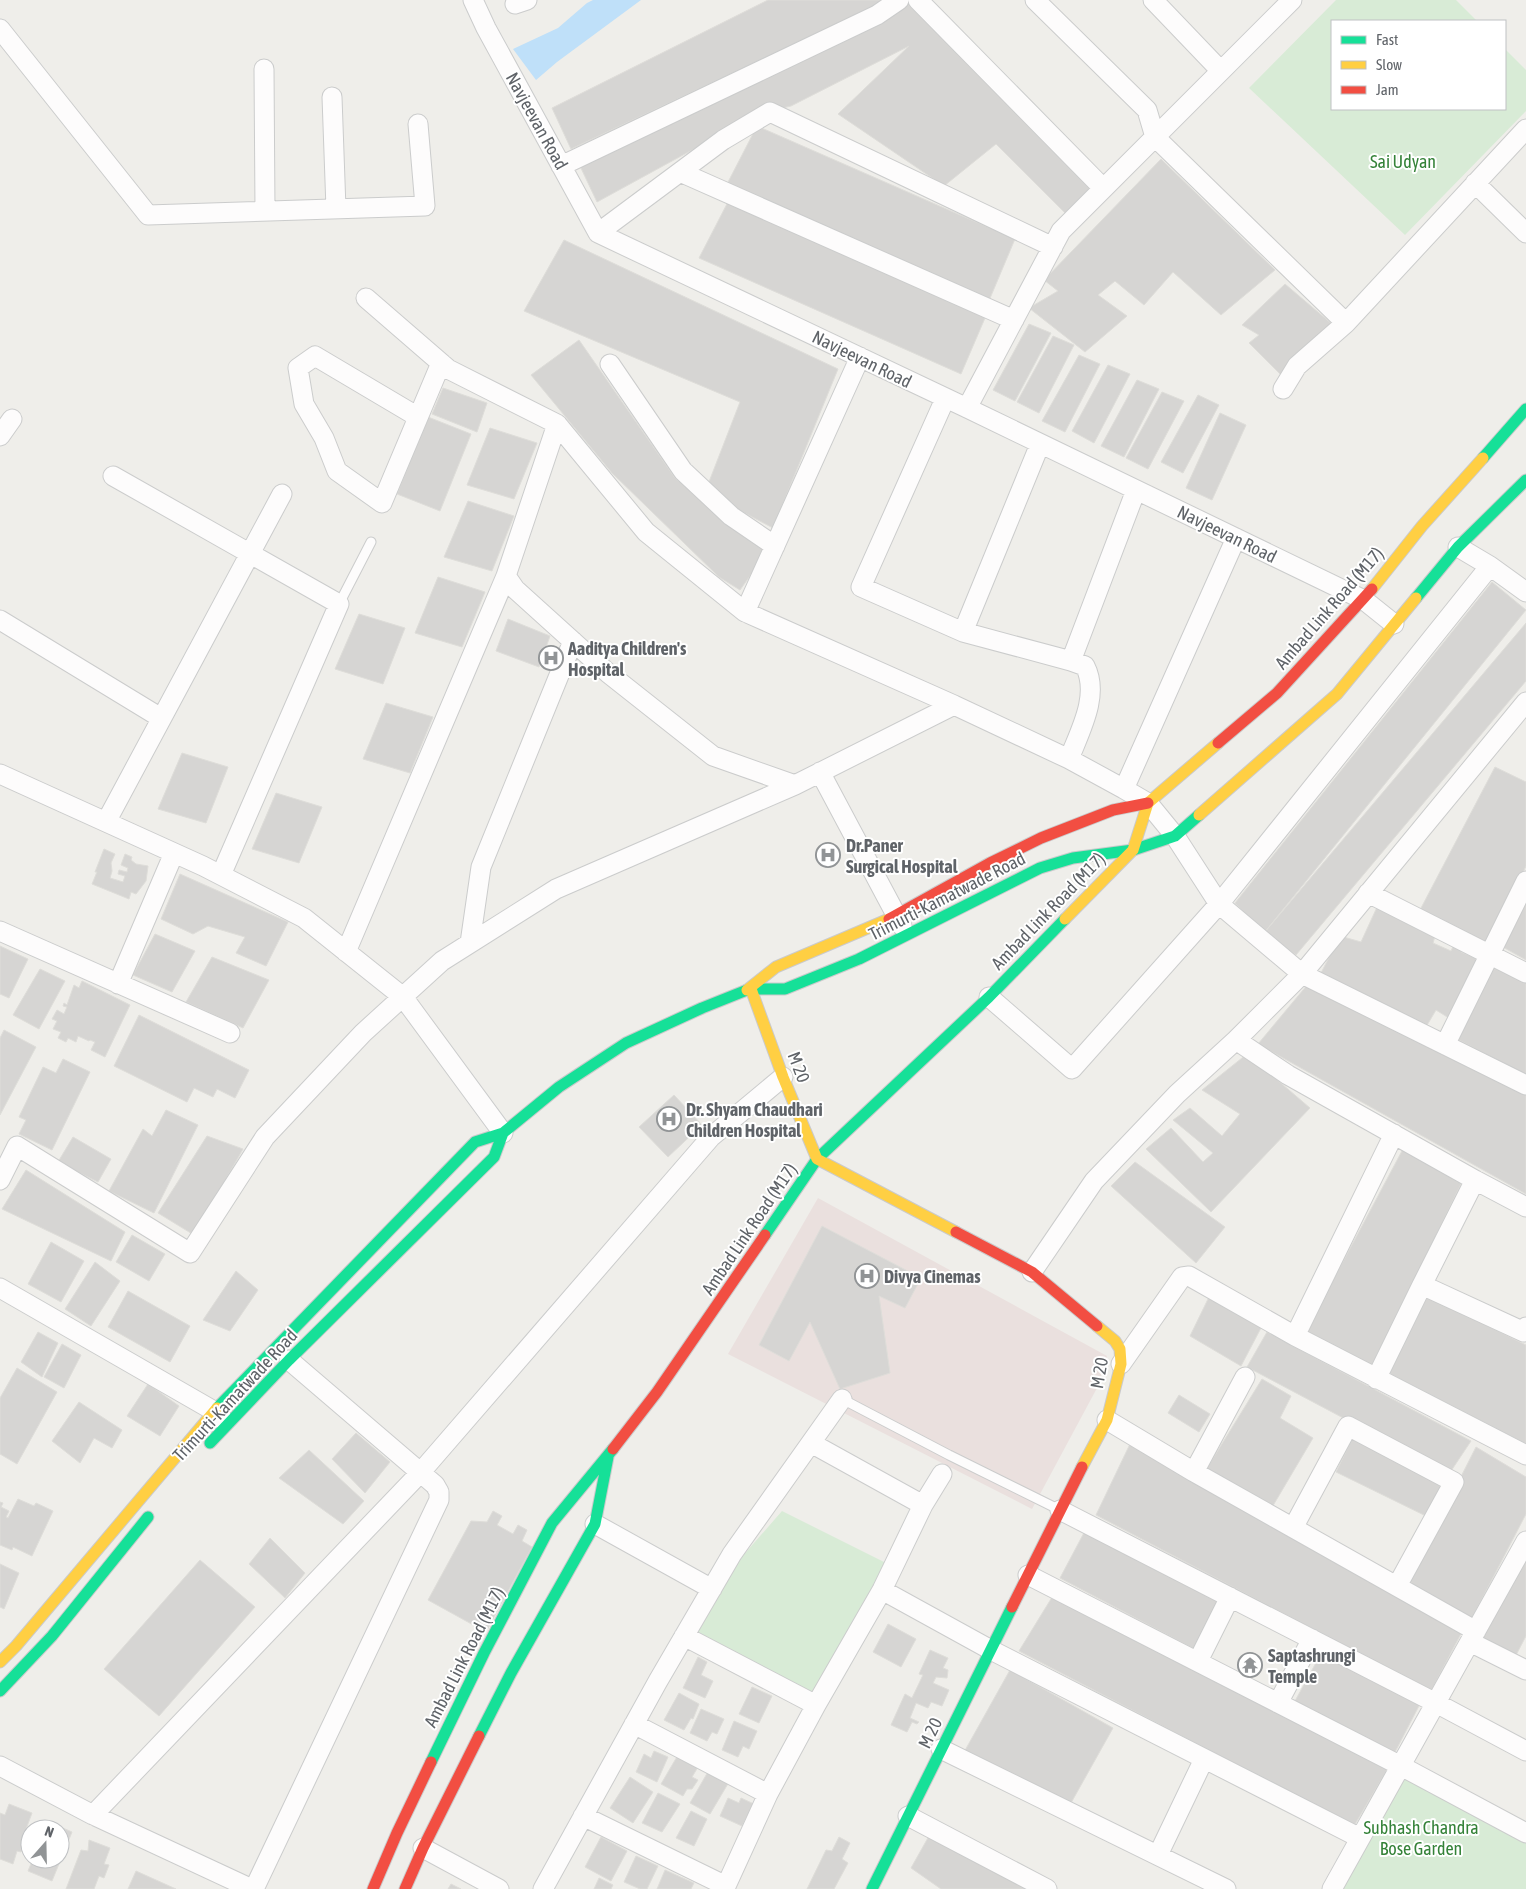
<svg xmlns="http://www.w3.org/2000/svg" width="1526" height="1889" font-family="'Asap Condensed',sans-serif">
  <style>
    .medical { fill: #eae0de }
    .green { fill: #d8ebd6 }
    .water { fill: #bfe0f9 }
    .building { fill: #d6d5d3; stroke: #deddd9 }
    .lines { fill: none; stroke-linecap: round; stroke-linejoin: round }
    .lane-casing { stroke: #cbcccc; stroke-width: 11 }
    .street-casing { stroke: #cbcccc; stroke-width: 21 }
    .fast-casing { stroke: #cacacb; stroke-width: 13 }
    .slow-casing { stroke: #cacacb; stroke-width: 13 }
    .jam-casing { stroke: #cacacb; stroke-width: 13 }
    .lane { stroke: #fdfcfc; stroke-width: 9 }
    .street { stroke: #fdfcfc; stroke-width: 19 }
    .fast { stroke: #16e098; stroke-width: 11 }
    .slow { stroke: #ffcf43; stroke-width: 11 }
    .jam { stroke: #f24e42; stroke-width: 11 }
    .labels { text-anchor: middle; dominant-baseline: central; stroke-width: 4; stroke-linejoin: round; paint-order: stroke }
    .street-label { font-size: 18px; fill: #5f6368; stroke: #fff }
    .park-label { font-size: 18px; fill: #348238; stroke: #fff }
    .poi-label { font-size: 18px; font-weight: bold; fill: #5f6368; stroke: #fff; text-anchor: start }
  </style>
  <rect width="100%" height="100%" fill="#efeeea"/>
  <path class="medical" d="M818 1198 1107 1356 1097 1388 1032 1509 728 1354Z"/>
  <path class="green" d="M1336 0H1456L1477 21H1332V109H1505V49L1526 70V111L1405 235 1249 88Z
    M782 1511 886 1563 816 1698 695 1633 727 1574Z
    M1401 1766 1526 1833V1889H1332Z"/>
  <path class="water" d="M593 0H641L557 62 536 80 513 49 558 28 587 3Z"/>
  <path class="building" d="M768 0H888L571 149 552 108Z
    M908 0H911L1094 186 1066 214 996 144 944 186 838 114 909 46 791 106 758 114 597 202 580 166Z
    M757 126 1015 239 988 303 726 186Z
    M1161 159 1275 270 1221 315 1173 272 1144 305 1115 281 1098 295 1127 316 1085 352 1029 308 1058 291 1044 280Z
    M730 198 988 311 961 374 699 258Z
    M564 240 838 369 773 528 737 509 735 513 707 487 740 402 524 311Z
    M1285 284 1332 324 1281 375 1249 343 1259 335 1242 325Z
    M1029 324 1051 333 1015 401 993 390Z
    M1053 336 1074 345 1039 413 1017 402Z
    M579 340 675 478 767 552 740 590 719 577 612 473 531 375Z
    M1079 355 1100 364 1065 432 1042 421Z
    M1108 365 1130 374 1094 443 1072 431Z
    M1137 380 1159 389 1124 457 1101 446Z
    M443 388 487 403 477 432 432 414Z
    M1162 392 1184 401 1148 469 1126 458Z
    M1198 395 1219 405 1183 473 1161 462Z
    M1220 413 1246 425 1212 500 1186 488Z
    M428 417 471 434 440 511 397 494Z
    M490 428 537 443 514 499 467 485Z
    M468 501 514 516 492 571 444 557Z
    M438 577 485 592 462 647 415 633Z
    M1492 582 1526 610 1264 933 1235 903Z
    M359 614 405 628 383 684 335 669Z
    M508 619 550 636 539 667 496 651Z
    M1526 623V681L1296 955 1264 933Z
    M386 703 433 717 410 773 363 759Z
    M182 753 228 767 206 823 158 809Z
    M1495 767 1526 782V866L1488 947 1420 910Z
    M276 793 322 807 299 863 252 849Z
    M104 849 115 854 111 863 112 871 110 878 123 882 125 876 118 874 119 870 127 872 128 868 121 865 125 854 132 857 131 860 136 864 148 866 146 881 136 894 131 892 129 899 92 884 97 872H95Z
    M180 874 288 922 266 966 236 953 245 937 208 926 193 934 161 919Z
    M1526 900V960L1501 946Z
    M1378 905 1435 936 1433 943 1451 951 1455 942 1463 945 1461 952 1480 960 1452 1020 1436 1010 1426 1027 1321 973 1340 936 1361 942Z
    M155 934 195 951 172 992 133 975Z
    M0 946 28 959 9 998 0 994Z
    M212 957 269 980 243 1028 186 1002Z
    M1493 967 1526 983V1075L1457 1039Z
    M40 969 65 981 39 1029 13 1015Z
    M82 981 130 1005 105 1057 91 1050 95 1042 90 1040 89 1041 78 1036 76 1042 68 1038 66 1042 58 1038 61 1032 53 1029 57 1021 52 1019 57 1010 64 1014 67 1007 63 1006 64 1003 67 1005 74 985 79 988Z
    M1308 984 1526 1095V1194L1258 1044Z
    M139 1015 249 1070 235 1098 217 1089 213 1097 194 1088 187 1102 114 1066Z
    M4 1030 36 1047 0 1115V1038Z
    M1247 1054 1310 1108 1211 1212 1146 1149 1171 1128 1203 1162 1213 1153 1173 1120 1190 1108 1222 1136 1240 1114 1202 1090Z
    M63 1059 90 1072 52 1150 19 1134 26 1120 19 1117 43 1067 56 1073Z
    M674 1095 702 1125 668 1157 639 1127Z
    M166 1110 198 1125 154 1213 109 1191 143 1129 152 1136Z
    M207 1136 243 1149 194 1235 158 1213Z
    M73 1137 111 1159 98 1182 58 1162Z
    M1403 1149 1461 1184 1372 1367 1306 1331Z
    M1135 1162 1225 1227 1196 1263 1111 1186Z
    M26 1170 125 1232 111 1261 2 1209Z
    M822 1226 921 1278 905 1308 879 1296 890 1373 840 1389 810 1322 789 1361 759 1345Z
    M132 1235 165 1254 149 1281 116 1262Z
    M51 1242 84 1261 61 1302 28 1284Z
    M95 1262 120 1281 91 1326 65 1309Z
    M236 1271 258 1290 230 1331 203 1320Z
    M128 1291 190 1326 170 1362 108 1327Z
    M1424 1294 1526 1345V1444L1386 1372Z
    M1210 1295 1262 1326 1241 1366 1190 1336Z
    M38 1332 58 1343 42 1377 21 1362Z
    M1267 1332 1471 1441 1449 1474 1247 1367Z
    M62 1344 81 1355 64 1388 44 1377Z
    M17 1368 57 1392 17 1464 0 1454V1398Z
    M1262 1379 1291 1396 1280 1418 1313 1438 1271 1509 1204 1473Z
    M148 1384 179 1406 160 1436 127 1416Z
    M1179 1395 1210 1414 1199 1432 1168 1413Z
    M79 1402 122 1430 112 1448 94 1438 80 1463 52 1441Z
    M356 1433 390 1462 365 1493 332 1459Z
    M1354 1435 1446 1483 1428 1517 1336 1472Z
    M1130 1444 1464 1628 1431 1691 1096 1515Z
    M1476 1447 1526 1477V1514L1471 1620 1406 1585Z
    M309 1450 364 1501 343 1524 279 1478Z
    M18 1499 34 1506 36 1503 53 1511 32 1556 13 1547 12 1550 0 1545V1502L3 1503 1 1507 9 1511 6 1517 8 1518Z
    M493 1511 502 1516 497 1525 513 1534 518 1525 527 1530 522 1541 532 1547 486 1632 428 1600 471 1521 487 1522Z
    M1086 1529 1223 1599 1198 1651 1060 1578Z
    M270 1538 305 1573 285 1598 249 1564Z
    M1526 1558V1636L1514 1659 1480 1641Z
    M200 1560 255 1607 159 1716 104 1669Z
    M0 1564 19 1573 4 1609 0 1607Z
    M1054 1594 1388 1768 1354 1826 1019 1651Z
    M888 1624 916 1639 901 1667 873 1652Z
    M930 1650 948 1658 943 1668 948 1670 947 1678 936 1677 933 1683 949 1690 942 1706 931 1702 928 1708 916 1703 910 1718 919 1722 917 1724 912 1722 907 1732 891 1725 905 1694 912 1698 923 1675 919 1674Z
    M1323 1650 1422 1700 1393 1756 1295 1701Z
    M698 1657 707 1662 701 1675 713 1681 705 1698 683 1688Z
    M1010 1670 1113 1728 1071 1803 963 1754Z
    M752 1687 772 1696 759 1723 739 1714Z
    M679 1693 699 1704 693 1719 691 1718 684 1730 664 1720Z
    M701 1709 724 1719 717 1734 712 1732 707 1741 690 1733Z
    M734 1721 757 1731 749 1749 743 1746 738 1757 722 1750Z
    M654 1751 668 1757 657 1782 636 1772 644 1754 651 1758Z
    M678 1755 698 1767 692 1777 698 1780 692 1789H687L683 1796 661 1784Z
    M709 1770 729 1782 710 1814 690 1803Z
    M630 1777 653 1792 633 1823 610 1808Z
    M658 1793 680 1804 662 1832 642 1823Z
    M728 1798 739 1803 741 1798 756 1805 751 1816 748 1814 742 1826 720 1816Z
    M9 1804 32 1813 26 1829 29 1830 21 1852 17 1851 13 1864 0 1859V1813L5 1815Z
    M691 1811 707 1819 694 1846 676 1838Z
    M49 1822 72 1832 52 1881 28 1871 33 1859H60V1829H46Z
    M929 1836 1038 1889H941L911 1868Z
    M601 1837 627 1851 611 1881 585 1867Z
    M839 1837 850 1843 842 1859 848 1863 834 1889H807L826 1850 832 1851Z
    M89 1840 110 1848 104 1864 109 1865 104 1878 99 1876 94 1889H66L81 1850 88 1851Z
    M636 1856 658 1866 647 1889H640L624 1882Z
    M665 1870 694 1883 691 1889H657Z
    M136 1871 176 1889H128Z
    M599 1878 613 1885 611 1889H594Z
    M451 1884 461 1889H448Z"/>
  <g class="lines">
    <defs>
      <path id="lane" d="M339 604 371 542
        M842 1399 949 1455 1058 1509"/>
      <path id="street" d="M473 0 486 28 598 233 967 408 1364 600 1394 624
        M918 0 1103 188
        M1035 0 1147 110 1155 137 1346 323 1526 129
        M1153 0 1221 71
        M515 4 527 0
        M0 29 148 215 425 206 418 124
        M264 69 265 211
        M332 97 336 209
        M561 166 877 15 899 0
        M680 172 1014 320
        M1475 183 1526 233
        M598 233 723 140 770 112 1053 247
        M366 298 448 369 557 424 506 576 515 589 608 673 713 756 795 785
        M610 364 683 471 731 516 775 546
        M1283 389 1297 366 1346 323
        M945 399 861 587 963 632 1071 661 1136 490
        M967 408 1061 231 1292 0
        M418 417 315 356 298 368 304 404 324 438 337 471 382 503 441 363
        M557 424 646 532 745 612
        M0 436 12 419
        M113 476 339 604 221 875
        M1458 547 1490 566 1526 592
        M0 620 161 718
        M963 632 1040 444
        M1526 702 1302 974 1236 1040 1288 1075 1475 1180 1422 1285 1524 1332 1526 1327
        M954 705 1069 759 1124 789 1148 803 1175 836 1219 904 1302 974 1526 1085
        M1069 759C1080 731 1100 695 1085 666L1071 661
        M820 772 902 926
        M0 774 203 866 304 918 403 997 503 1133
        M1124 789 1236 538
        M106 822 282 494
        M1368 893 1526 973
        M0 931 230 1033
        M470 943 481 867 573 641
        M346 952 506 576
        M118 984 174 853
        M989 997 1072 1069 1219 904 1490 566
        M1445 1045 1526 881
        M0 1180 17 1146 190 1253 265 1137 363 1033 442 961 556 889 795 785 954 705 745 612 860 357
        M1475 1180 1526 1207
        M1032 1272 1094 1181 1177 1094 1236 1040
        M0 1288 214 1411 223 1420
        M1295 1336 1394 1134
        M1121 1364 1182 1277 1189 1276 1295 1336 1526 1455
        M1376 1379 1422 1285
        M1107 1420 1194 1472 1476 1631
        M811 1443 923 1505
        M1194 1472 1245 1377
        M1060 1510 1436 1703 1526 1751
        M595 1524 712 1589
        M1293 1528 1348 1426 1454 1482 1397 1586
        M1028 1575 1401 1766 1526 1833
        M882 1590 991 1650 1360 1838
        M684 1636 816 1705
        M1470 1642 1526 1670
        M1198 1661 1230 1597
        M1278 1703 1312 1639
        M634 1724 768 1794
        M941 1749 1226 1889
        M0 1766 93 1815 252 1889
        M93 1815 420 1473 711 1137 783 1077
        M583 1816 726 1886 768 1794 816 1705 882 1590 923 1505 942 1474
        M908 1816 1047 1889
        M423 1848 499 1889
        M1158 1855 1204 1759
        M254 1889 439 1500V1492L435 1485 289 1360
        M543 1889 658 1681 732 1554 842 1399
        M1332 1889 1526 1541"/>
      <path id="fast" d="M1483 458 1526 409
        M1416 598 1458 547 1526 480
        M751 989H785L859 959 1040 868 1073 858 1133 850 1175 836 1199 815
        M765 1235 817 1159 989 997 1065 919
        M217 1408 475 1142 503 1133 559 1087 626 1043 702 1008 747 990
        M210 1443 289 1360 494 1157 503 1133
        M0 1691 52 1636 148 1517
        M479 1736 511 1673 595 1524 608 1457
        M431 1762 484 1653 552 1523 613 1449
        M872 1889 1012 1607"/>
      <path id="slow" d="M1372 589 1422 526 1483 458
        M1199 815 1337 694 1416 598
        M1065 919 1133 850 1148 803 1218 743
        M751 989 783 1077 817 1159 956 1232
        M747 990 776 967 889 919
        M1082 1467 1107 1420 1121 1364 1120 1349 1115 1341 1097 1326
        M0 1662 16 1646 217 1408"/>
      <path id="jam" d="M1218 743 1277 693 1372 589
        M889 919 990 863 1041 838 1113 810 1148 803
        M956 1232 1032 1272 1097 1326
        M613 1449 657 1392 765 1235
        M1012 1607 1082 1467
        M373 1889 397 1833 431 1762
        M405 1889 423 1848 479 1736"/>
    </defs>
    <use href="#lane" class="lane-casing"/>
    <use href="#street" class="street-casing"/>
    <use href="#fast" class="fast-casing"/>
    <use href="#slow" class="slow-casing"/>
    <use href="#jam" class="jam-casing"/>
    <use href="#lane" class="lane"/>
    <use href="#street" class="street"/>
    <use href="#fast" class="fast"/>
    <use href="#slow" class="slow"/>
    <use href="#jam" class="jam"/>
  </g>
  <defs>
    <symbol id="hospital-ring" viewBox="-11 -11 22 22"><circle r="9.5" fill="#fff" stroke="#919496" stroke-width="1.5"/><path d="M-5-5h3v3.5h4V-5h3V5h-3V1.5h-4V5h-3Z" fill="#919496"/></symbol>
    <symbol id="temple-ring" viewBox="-11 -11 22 22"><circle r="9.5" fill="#fff" stroke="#919496" stroke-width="1.5"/><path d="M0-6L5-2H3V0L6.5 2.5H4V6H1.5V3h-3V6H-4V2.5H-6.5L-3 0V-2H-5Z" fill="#919496"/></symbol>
  </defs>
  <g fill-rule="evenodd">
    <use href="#hospital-ring" x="537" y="644" width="28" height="28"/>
    <use href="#hospital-ring" x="814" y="841" width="28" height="28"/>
    <use href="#hospital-ring" x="655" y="1105" width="28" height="28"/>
    <use href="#hospital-ring" x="853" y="1262" width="28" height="28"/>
    <use href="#temple-ring" x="1236" y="1651" width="28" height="28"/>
  </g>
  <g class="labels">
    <g class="street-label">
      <text transform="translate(537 121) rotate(61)">Navjeevan Road</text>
      <text transform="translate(862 359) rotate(26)">Navjeevan Road</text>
      <text transform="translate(1227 534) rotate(26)">Navjeevan Road</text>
      <text transform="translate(1329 608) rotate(-49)">Ambad Link Road (M17)</text>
      <text transform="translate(947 896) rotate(-27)">Trimurti-Kamatwade Road</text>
      <text transform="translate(1048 911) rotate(-46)">Ambad Link Road (M17)</text>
      <text transform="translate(799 1067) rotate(69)">M 20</text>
      <text transform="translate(749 1229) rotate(-56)">Ambad Link Road (M17)</text>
      <text transform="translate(1099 1373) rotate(-80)">M 20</text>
      <text transform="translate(235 1395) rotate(-47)">Trimurti-Kamatwade Road</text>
      <text transform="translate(464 1657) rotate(-63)">Ambad Link Road (M17)</text>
      <text transform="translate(930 1733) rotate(-64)">M 20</text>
    </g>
    <g class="park-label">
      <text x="1403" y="161">Sai Udyan</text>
      <text x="1421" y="1827">Subhash Chandra<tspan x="1421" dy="21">Bose Garden</tspan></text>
    </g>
    <g class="poi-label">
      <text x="568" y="648">Aaditya Children's<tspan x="568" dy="21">Hospital</tspan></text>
      <text x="846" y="845">Dr.Paner<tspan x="846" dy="21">Surgical Hospital</tspan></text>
      <text x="686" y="1109">Dr. Shyam Chaudhari<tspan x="686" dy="21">Children Hospital</tspan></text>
      <text x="884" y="1276">Divya Cinemas</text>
      <text x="1268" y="1655">Saptashrungi<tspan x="1268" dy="21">Temple</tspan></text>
    </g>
  </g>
  <rect x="1331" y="20" width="175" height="90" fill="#ffffff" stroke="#bfc1c3"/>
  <rect x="1341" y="36" width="25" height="8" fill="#16e098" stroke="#bfc1c3"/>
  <text x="1376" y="45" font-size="15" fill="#5f6368">Fast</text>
  <rect x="1341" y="61" width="25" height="8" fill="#ffcf43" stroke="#bfc1c3"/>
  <text x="1376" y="70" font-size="15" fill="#5f6368">Slow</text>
  <rect x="1341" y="86" width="25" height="8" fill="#f24e42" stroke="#bfc1c3"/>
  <text x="1376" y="95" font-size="15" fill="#5f6368">Jam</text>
  <g transform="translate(45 1844) rotate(20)"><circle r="24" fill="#ffffff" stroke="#bfc1c3"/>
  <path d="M0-4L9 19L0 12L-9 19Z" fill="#919496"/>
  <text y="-8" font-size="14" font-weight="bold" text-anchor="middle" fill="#5f6368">N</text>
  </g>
</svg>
